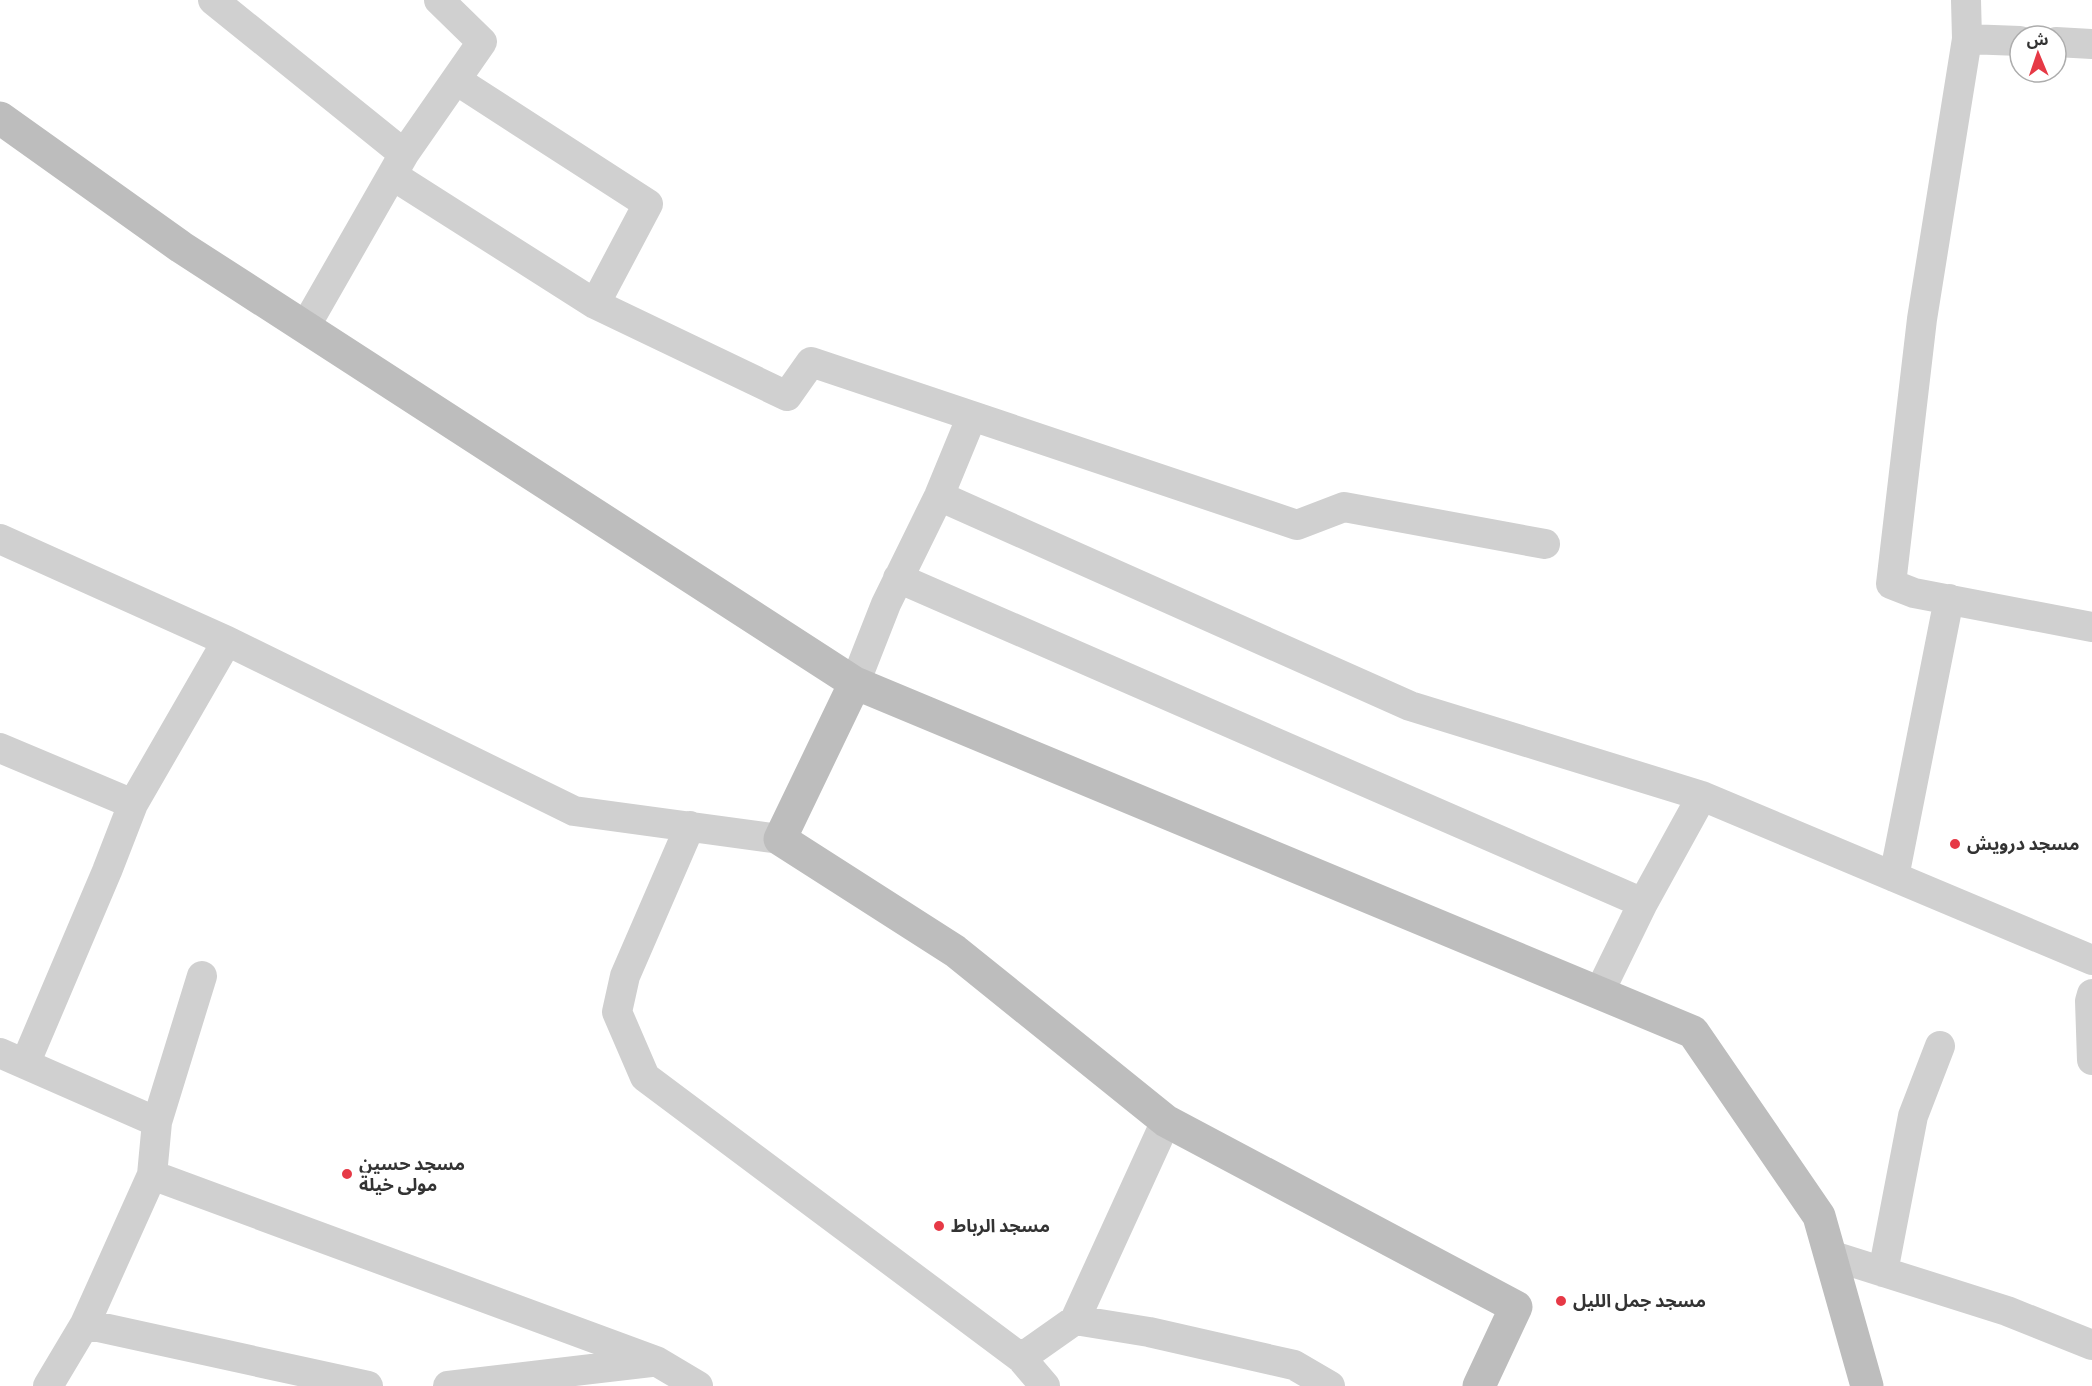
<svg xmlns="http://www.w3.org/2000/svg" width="2092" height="1386" font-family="'Source Sans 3','Noto Sans Arabic',sans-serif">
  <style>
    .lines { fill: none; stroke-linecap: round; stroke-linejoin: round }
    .minor { stroke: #d0d0d0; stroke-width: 30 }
    .secondary { stroke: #bdbdbd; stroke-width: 33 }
    .poi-dot { fill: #e63946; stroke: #fff; stroke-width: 2 }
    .labels { text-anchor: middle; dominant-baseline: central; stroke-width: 6; stroke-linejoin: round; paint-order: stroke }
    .poi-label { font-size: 18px; font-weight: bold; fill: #333; stroke: #fff; text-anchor: start }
  </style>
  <rect width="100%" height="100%" fill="#fff"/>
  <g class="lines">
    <path class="minor" d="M213 0 404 154
      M1966 0 1967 39 1922 319 1891 584 1914 593 2092 627
      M1967 39 2020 41
      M2056 42 2092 44
      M456 80 648 204 595 304
      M392 175 595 304 787 396 811 362 1297 525 1344 507 1545 544
      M305 327 404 154 482 42 439 0
      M939 496 1410 706 1702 796 2092 960
      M0 539 227 641 574 811 780 839
      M898 578 1643 903
      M855 683 886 604 939 496 972 416
      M0 748 133 804
      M690 826 625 976 617 1012 645 1077 1021 1358 1075 1320 1149 1332 1294 1365 1330 1386
      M1894 877 1949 599
      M202 976 157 1122 152 1175 656 1361 698 1386
      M1599 993 1643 903 1702 796
      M2092 994 2090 1001 2092 1060
      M0 1053 157 1122
      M25 1064 107 871 133 804 227 641
      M1830 1255 2007 1311 2092 1345
      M1883 1272 1913 1116 1940 1046
      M1075 1320 1166 1121
      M85 1324 152 1175
      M1021 1358 1045 1386
      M48 1386 85 1324 368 1386
      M448 1386 651 1362"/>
    <path class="secondary" d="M0 118 181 247 855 683 1693 1032 1819 1216 1867 1386
      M855 683 780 839 955 951 1166 1121 1516 1307 1479 1386"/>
  </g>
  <g class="poi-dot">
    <circle cx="1955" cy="844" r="6"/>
    <circle cx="347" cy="1174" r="6"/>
    <circle cx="939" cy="1226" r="6"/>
    <circle cx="1561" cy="1301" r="6"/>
  </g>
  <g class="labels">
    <g class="poi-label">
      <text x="1967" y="844">مسجد درويش</text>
      <text x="359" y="1164">مسجد حسين<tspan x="359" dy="21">مولى خيلة</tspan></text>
      <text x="951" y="1226">مسجد الرباط</text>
      <text x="1573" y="1301">مسجد جمل الليل</text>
    </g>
  </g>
  <g transform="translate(2038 54) rotate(358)"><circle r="28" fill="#ffffff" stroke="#adadad" stroke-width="1.5"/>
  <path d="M0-4.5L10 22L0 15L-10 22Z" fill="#e63946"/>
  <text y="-9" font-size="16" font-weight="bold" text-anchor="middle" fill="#333333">ش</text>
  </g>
</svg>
